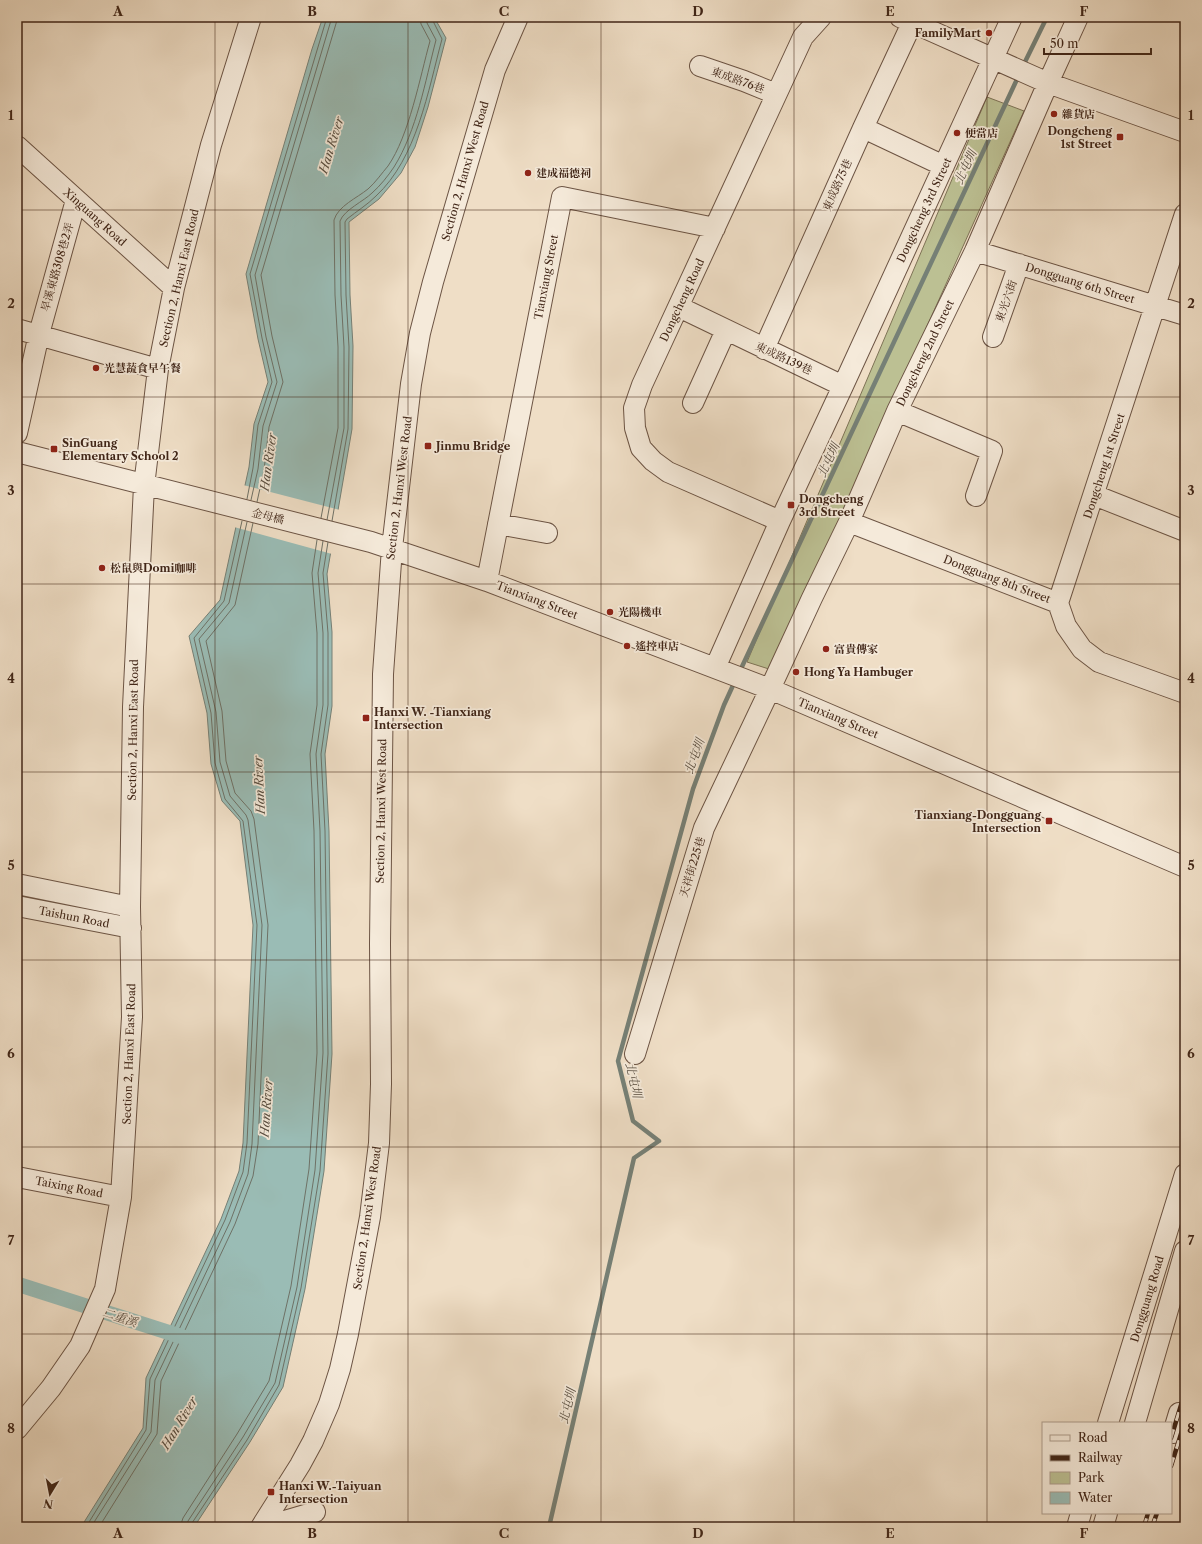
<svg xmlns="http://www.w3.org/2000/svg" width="1202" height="1544" font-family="'Libre Caslon Text','Noto Serif TC',serif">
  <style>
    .green { fill: #bcc093; stroke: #7e7356 }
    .water { fill: #9abcb5; stroke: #768076 }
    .pier { fill: #efdec6 }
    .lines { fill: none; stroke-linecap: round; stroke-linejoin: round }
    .shore { stroke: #6e7166; stroke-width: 1 }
    .stream { stroke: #768076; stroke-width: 4.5 }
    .canal { stroke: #9abcb5; stroke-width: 15 }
    .minor-casing { stroke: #6c5444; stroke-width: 22 }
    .minor { stroke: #f5eada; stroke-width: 20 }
    .rail-casing { stroke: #412618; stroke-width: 4.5 }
    .rail { stroke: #f5eada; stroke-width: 3; stroke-dasharray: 9; stroke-linecap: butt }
    .grid { fill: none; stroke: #412618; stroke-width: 1; stroke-opacity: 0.55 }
    .poi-dot { fill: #8f2418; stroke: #f5eada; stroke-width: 1.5 }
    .labels { text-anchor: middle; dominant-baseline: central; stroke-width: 3.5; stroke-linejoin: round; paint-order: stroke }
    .poi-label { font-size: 11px; font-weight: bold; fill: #412618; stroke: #f5eada; text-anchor: start }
    .street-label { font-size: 11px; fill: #412618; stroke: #f5eada }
    .water-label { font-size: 12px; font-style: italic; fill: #574c3f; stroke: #f5eada }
    .neatline { fill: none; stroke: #412618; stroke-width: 1.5 }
    .grid-label { font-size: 13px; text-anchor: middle; font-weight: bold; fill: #412618 }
  </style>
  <rect width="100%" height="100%" fill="#efdec6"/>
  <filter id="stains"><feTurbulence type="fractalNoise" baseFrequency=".005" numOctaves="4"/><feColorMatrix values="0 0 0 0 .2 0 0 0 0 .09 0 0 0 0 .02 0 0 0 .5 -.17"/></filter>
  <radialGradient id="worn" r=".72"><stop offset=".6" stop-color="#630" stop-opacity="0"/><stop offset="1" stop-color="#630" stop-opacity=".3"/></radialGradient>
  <path class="green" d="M987 97 1024 111 772 670 747 662Z"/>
  <path class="water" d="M323 17H434L446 38 428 107 415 147 401 173 379 199 349 222 350 295 353 346 352 429 327 574 332 632V706L325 754 329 831 332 1054 324 1171 305 1289 283 1387 250 1442 194 1527H81L143 1428 146 1378 221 1219 239 1171 243 1143 253 925 240 821 222 801 211 764 207 713 189 636 220 600 249 467 254 424 268 382 258 339 246 274 312 49Z"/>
  <path class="pier" d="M243 485 340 510 332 554 234 527Z"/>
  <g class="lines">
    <path class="shore" d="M247 499 253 468 258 425 272 382 262 338 250 274 327 17
      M251 500 258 469 263 426 277 382 266 337 255 275 332 17
      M257 502 264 470 269 427 283 382 272 336 261 275 338 17
      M321 518 338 428V347L335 295 334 220C338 206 357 198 368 189 375 183 382 173 388 166 409 136 420 77 430 41L421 24 420 17
      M327 520 344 428V347L341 295 340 221C344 210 364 201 372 193 380 186 388 176 394 167 417 130 425 82 436 40L427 23 426 17
      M332 521 348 429 349 347 346 295 345 222 347 219C357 211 367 205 376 196 417 158 428 91 442 39L431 17
      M86 1527 146 1430 150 1379 225 1220 243 1172 247 1143 257 925 243 821 225 799 215 763 211 713 194 638 224 601 242 521
      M91 1527 151 1432 155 1380 230 1222 248 1174 252 1144 262 925 248 820 246 815 230 796 220 762 216 712 199 639 229 603 247 522
      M99 1527 157 1434 161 1381 235 1224 253 1176 258 1144 268 925 254 819 251 811 235 793 226 761 222 711 206 641 235 605 253 523
      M180 1527 183 1518 237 1434 269 1381 291 1286 309 1169 317 1053 314 831 310 754 317 705V633L312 573 317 540
      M186 1527 188 1521 243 1437 275 1383 297 1287 315 1170 323 1053 320 831 316 754 323 705V633L318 573 323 541
      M191 1527 192 1523 247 1440 279 1385 301 1288 320 1171 328 1054 325 831 321 754 328 705V633L323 573 328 542"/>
    <path class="stream" d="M1023 66 1047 17
      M739 673 1019 75
      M549 1527 634 1158 659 1141 633 1121 618 1061 693 789 724 705 735 681"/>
    <path class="canal" d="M17 1284 186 1338"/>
    <defs>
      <path id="minor" d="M900 17 1048 83 1185 132
        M700 66 744 81 776 94
        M872 132 944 166
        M17 146 174 288
        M975 251 1185 315
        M679 307 843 386
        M17 329 158 369
        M993 337 1019 264
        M764 349 863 128 912 23
        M693 403 726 330
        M897 411 992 451 976 496
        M17 433 39 334 76 200
        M17 452 371 542 487 581 770 689 1185 867
        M1094 495 1185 531
        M780 521 668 472 653 461 641 448 635 428 634 408 642 385 803 37 821 17
        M849 522 1058 603 1066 626 1082 649 1099 662 1185 693
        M498 524 547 533
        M487 581 562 197 715 228
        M1058 603 1185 214
        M715 668 780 521 843 386 1012 17
        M17 884 130 907
        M17 906 131 928
        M635 1054 704 828 770 689 812 598 849 522 897 411 975 251 1048 83 1078 17
        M17 1177 121 1197
        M1108 1423 1185 1174
        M1135 1423 1185 1251
        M17 1429 51 1388 80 1346 105 1289 121 1197 132 1017 130 907 133 707 144 486 158 369 174 288 211 145 251 17
        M1173 1433 1179 1413
        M261 1527 300 1465 313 1441 329 1404 340 1369 348 1334 370 1217 379 1143 381 1084 380 944 383 674 392 548 411 384 420 333 433 282 495 70 518 17
        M264 1527 315 1512
        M1077 1527 1081 1513
        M1103 1527 1107 1513"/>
    </defs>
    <use href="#minor" class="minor-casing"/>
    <use href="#minor" class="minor"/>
    <defs>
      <path id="rail" d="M1171 1438 1185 1392
        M1171 1466 1185 1421
        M1144 1527 1148 1513
        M1152 1527 1157 1513"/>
    </defs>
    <use href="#rail" class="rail-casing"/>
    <use href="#rail" class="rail"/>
  </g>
  <path class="grid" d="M215 17V1527M408 17V1527M601 17V1527M794 17V1527M987 17V1527M17 210H1185M17 397H1185M17 584H1185M17 772H1185M17 960H1185M17 1147H1185M17 1334H1185"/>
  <g class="poi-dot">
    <circle cx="989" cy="33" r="4"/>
    <circle cx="1054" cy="114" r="4"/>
    <circle cx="957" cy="133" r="4"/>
    <rect x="1116" y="133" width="8" height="8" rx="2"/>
    <circle cx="528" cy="173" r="4"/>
    <circle cx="96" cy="368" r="4"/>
    <rect x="424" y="442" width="8" height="8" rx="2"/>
    <rect x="50" y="445" width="8" height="8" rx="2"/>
    <rect x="787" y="501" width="8" height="8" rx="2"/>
    <circle cx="102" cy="568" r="4"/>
    <circle cx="610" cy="612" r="4"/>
    <circle cx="627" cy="646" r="4"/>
    <circle cx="826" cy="649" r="4"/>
    <circle cx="796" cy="672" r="4"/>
    <rect x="362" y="714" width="8" height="8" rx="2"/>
    <rect x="1045" y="817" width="8" height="8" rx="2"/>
    <rect x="267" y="1488" width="8" height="8" rx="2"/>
  </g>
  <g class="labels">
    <g class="poi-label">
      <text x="981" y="33" text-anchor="end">FamilyMart</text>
      <text x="1062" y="114">雜貨店</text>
      <text x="1112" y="131" text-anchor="end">Dongcheng<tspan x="1112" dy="13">1st Street</tspan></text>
      <text x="965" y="133">便當店</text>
      <text x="536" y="173">建成福德祠</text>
      <text x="104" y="368">光慧蔬食早午餐</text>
      <text x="62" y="443">SinGuang<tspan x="62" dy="13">Elementary School 2</tspan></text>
      <text x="436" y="446">Jinmu Bridge</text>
      <text x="799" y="499">Dongcheng<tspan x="799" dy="13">3rd Street</tspan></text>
      <text x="110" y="568">松鼠與Domi咖啡</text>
      <text x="618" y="612">光陽機車</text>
      <text x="635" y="646">遙控車店</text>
      <text x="834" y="649">富貴傳家</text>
      <text x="804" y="672">Hong Ya Hambuger</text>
      <text x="374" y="712">Hanxi W. -Tianxiang<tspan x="374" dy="13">Intersection</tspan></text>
      <text x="1041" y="815" text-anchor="end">Tianxiang-Dongguang<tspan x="1041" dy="13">Intersection</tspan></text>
      <text x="279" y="1486">Hanxi W.-Taiyuan<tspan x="279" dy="13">Intersection</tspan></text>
    </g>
    <g class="street-label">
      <text transform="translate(738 80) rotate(20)">東成路76巷</text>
      <text transform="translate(465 171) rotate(-74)">Section 2, Hanxi West Road</text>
      <text transform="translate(837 185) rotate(-66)">東成路75巷</text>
      <text transform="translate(924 210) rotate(-65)">Dongcheng 3rd Street</text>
      <text transform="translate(95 217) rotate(42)">Xinguang Road</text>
      <text transform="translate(57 267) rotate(-74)">旱溪東路308巷2弄</text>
      <text transform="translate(546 277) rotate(-79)">Tianxiang Street</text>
      <text transform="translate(179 278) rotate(-77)">Section 2, Hanxi East Road</text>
      <text transform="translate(1080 283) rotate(17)">Dongguang 6th Street</text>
      <text transform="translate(682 300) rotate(-65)">Dongcheng Road</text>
      <text transform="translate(1006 301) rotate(-71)">東光六街</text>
      <text transform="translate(925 353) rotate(-64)">Dongcheng 2nd Street</text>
      <text transform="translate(784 358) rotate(25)">東成路139巷</text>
      <text transform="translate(1104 466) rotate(-72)">Dongcheng 1st Street</text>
      <text transform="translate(399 488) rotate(-83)">Section 2, Hanxi West Road</text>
      <text transform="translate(268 516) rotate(14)">金母橋</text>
      <text transform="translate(997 579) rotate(21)">Dongguang 8th Street</text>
      <text transform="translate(537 600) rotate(21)">Tianxiang Street</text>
      <text transform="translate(838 718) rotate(23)">Tianxiang Street</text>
      <text transform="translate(133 730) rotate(-89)">Section 2, Hanxi East Road</text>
      <text transform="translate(381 811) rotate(-89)">Section 2, Hanxi West Road</text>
      <text transform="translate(692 867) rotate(-73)">天祥街225巷</text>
      <text transform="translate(74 917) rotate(11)">Taishun Road</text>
      <text transform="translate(129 1054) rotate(-88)">Section 2, Hanxi East Road</text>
      <text transform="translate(69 1187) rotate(11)">Taixing Road</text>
      <text transform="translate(367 1218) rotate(-82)">Section 2, Hanxi West Road</text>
      <text transform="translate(1147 1299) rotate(-73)">Dongguang Road</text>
    </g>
    <g class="water-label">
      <text transform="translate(331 145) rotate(-73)">Han River</text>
      <text transform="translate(965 167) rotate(-65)">北屯圳</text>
      <text transform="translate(828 460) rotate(-65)">北屯圳</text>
      <text transform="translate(268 462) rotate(-82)">Han River</text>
      <text transform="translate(694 756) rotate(-70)">北屯圳</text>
      <text transform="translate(259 785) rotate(-93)">Han River</text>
      <text transform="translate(634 1080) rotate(77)">北屯圳</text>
      <text transform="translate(266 1108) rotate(-86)">Han River</text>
      <text transform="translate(120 1317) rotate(18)">二重溪</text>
      <text transform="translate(567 1406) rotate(-77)">北屯圳</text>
      <text transform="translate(179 1423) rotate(-59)">Han River</text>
    </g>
  </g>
  <rect width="1202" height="1544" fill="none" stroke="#efdec6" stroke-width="44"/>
  <rect x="1042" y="1422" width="130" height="92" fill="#f5eada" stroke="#ad9c8c"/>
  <rect x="1050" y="1435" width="20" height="6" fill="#f5eada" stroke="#ad9c8c"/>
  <text x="1078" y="1442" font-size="12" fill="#412618">Road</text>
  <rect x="1050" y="1455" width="20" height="6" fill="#412618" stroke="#ad9c8c"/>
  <text x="1078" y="1462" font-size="12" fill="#412618">Railway</text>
  <rect x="1050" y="1472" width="20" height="12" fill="#bcc093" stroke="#ad9c8c"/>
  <text x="1078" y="1482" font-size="12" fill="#412618">Park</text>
  <rect x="1050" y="1492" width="20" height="12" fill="#9abcb5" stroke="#ad9c8c"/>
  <text x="1078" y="1502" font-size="12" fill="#412618">Water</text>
  <g transform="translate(50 1494) rotate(190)" stroke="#f5eada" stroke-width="3" paint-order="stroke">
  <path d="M0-3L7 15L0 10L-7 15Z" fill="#412618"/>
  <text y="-6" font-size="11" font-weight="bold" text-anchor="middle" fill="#412618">N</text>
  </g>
  <path d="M1044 48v6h107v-6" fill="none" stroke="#412618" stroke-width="2"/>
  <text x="1050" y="48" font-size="12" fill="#412618" stroke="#f5eada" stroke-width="3" paint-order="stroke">50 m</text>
  <rect x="22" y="22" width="1158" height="1500" class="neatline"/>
  <g class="grid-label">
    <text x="118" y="16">A</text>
    <text x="312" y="16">B</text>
    <text x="504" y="16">C</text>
    <text x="698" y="16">D</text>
    <text x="890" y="16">E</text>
    <text x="1084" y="16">F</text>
    <text x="11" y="120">1</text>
    <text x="1191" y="120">1</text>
    <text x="11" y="308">2</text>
    <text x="1191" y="308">2</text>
    <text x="11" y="495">3</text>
    <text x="1191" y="495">3</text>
    <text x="11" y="683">4</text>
    <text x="1191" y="683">4</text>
    <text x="11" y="870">5</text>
    <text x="1191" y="870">5</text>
    <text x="11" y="1058">6</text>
    <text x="1191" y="1058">6</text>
    <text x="11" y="1245">7</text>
    <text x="1191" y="1245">7</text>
    <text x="11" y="1433">8</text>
    <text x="1191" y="1433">8</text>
    <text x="118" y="1538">A</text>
    <text x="312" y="1538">B</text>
    <text x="504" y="1538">C</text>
    <text x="698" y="1538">D</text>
    <text x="890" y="1538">E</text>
    <text x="1084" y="1538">F</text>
  </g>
  <rect width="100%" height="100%" filter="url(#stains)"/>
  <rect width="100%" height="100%" fill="url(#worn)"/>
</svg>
